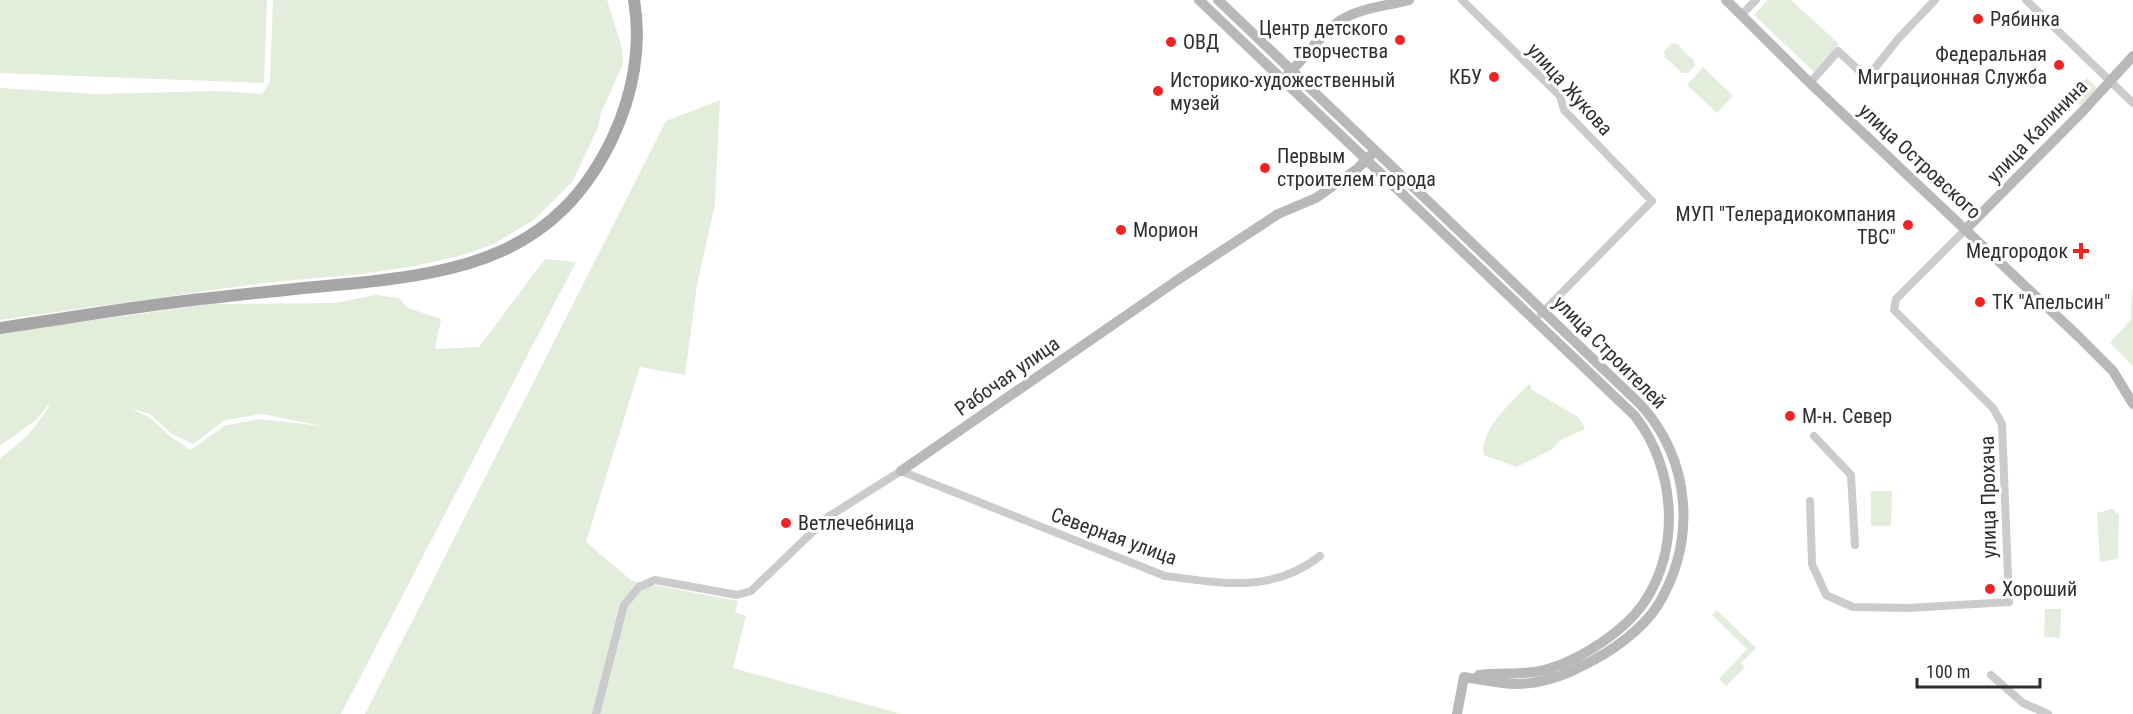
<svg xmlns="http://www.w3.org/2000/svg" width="2133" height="714" font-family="'Roboto Condensed',sans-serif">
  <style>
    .green { fill: #e3eddb; fill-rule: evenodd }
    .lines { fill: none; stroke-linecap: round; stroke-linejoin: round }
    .street { stroke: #cbcbcb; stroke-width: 8 }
    .secondary { stroke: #b8b8b8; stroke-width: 10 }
    .primary { stroke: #a6a6a6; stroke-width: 12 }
    .poi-dot { fill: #f22323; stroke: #fff; stroke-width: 2 }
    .labels { text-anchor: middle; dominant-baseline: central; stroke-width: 6; stroke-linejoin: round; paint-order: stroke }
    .poi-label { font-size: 20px; fill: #2e2e2e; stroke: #fff; text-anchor: start }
    .street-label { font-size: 20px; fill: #2e2e2e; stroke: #fff }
  </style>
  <rect width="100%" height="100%" fill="#fff"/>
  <path class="green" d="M0 0H267L264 83 0 73Z
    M273 0H607L622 48 623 64 601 113 598 128 572 182 535 219 494 244 460 256 415 266 361 274 264 283 0 320V88L97 94 217 91 262 94 270 82Z
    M1768 0H1791L1839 44 1814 72 1754 15Z
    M1672 43 1677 44 1694 61 1695 66 1688 73H1682L1665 57 1664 51Z
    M1703 67 1733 96 1717 113 1687 85Z
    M2087 78 2097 88 2080 106 2070 96Z
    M720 100 715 204 697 285 685 375 640 367 586 542 632 581 738 601 735 612 746 616 733 668 902 714H365L666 121Z
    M545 259 576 262 341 714H0V458C24 441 38 426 52 401L37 419 0 446V333L211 304 335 303 376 295 399 298 408 308 441 319 435 349 479 347ZM129 408 150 414 172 434 193 444 225 420 262 414 322 426 258 419 224 426 191 450 171 437 149 417Z
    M2132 289 2133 290V366L2110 343 2131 319Z
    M1530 383 1532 390 1578 417 1585 429 1561 440 1551 450 1517 467 1484 455C1478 430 1514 400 1530 383Z
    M1871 491H1892L1891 526H1871Z
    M2112 509 2119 514 2118 559 2100 562 2097 513Z
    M2045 609H2061L2060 638 2044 637Z
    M1717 610 1756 648 1741 663 1745 667 1726 686 1719 679 1747 649 1712 615Z"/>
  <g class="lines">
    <path class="street" d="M1462 0 1560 96 1564 110 1652 201 1541 314
      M2026 0 2133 103
      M1742 14 1756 0
      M1810 83 1838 51 1867 78 1898 39 1935 0
      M1814 436 1851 475 1855 545
      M1810 501 1812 564 1826 595 1853 607 1908 608 2009 602 2002 424 1993 408 1894 310 1896 299 1966 229
      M1991 675 2023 703 2048 714
      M596 714 624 605 639 587 655 580 737 595 751 591 828 517 901 471 1165 576C1221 583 1272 594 1320 556"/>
    <path class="secondary" d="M1199 0 1635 416C1675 467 1682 548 1643 604 1624 631 1583 658 1551 668 1528 676 1503 672 1479 675
      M1218 0 1641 405C1691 461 1697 540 1658 605 1642 630 1611 652 1584 665 1569 673 1554 679 1537 682 1512 687 1489 681 1464 677
      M1726 0 1810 83 2079 337 2113 371 2133 404
      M1288 74C1306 57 1320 34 1341 20 1360 8 1387 6 1409 0
      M1966 229 2082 112 2133 56
      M901 471 1179 279 1278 214 1316 198 1357 169 1371 155
      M1457 714 1464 677"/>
    <path class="primary" d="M0 328C70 318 141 305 211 298 256 293 301 288 347 284 465 272 557 255 613 137 633 94 642 46 634 0"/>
  </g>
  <g class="poi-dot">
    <circle cx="1978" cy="19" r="6"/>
    <circle cx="1400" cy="40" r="6"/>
    <circle cx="1171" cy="42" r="6"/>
    <circle cx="2059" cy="65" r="6"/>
    <circle cx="1494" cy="77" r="6"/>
    <circle cx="1158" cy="91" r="6"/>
    <circle cx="1265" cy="168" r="6"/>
    <circle cx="1908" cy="225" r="6"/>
    <circle cx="1121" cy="230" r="6"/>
    <path d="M2078 242h6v6h6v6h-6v6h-6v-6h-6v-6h6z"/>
    <circle cx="1980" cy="302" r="6"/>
    <circle cx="1790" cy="416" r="6"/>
    <circle cx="786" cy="523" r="6"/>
    <circle cx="1990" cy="589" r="6"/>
  </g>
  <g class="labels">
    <g class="poi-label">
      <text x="1990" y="19">Рябинка</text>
      <text x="1388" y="28" text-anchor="end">Центр детского<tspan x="1388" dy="23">творчества</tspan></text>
      <text x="1183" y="42">ОВД</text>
      <text x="2047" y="54" text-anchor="end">Федеральная<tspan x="2047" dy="23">Миграционная Служба</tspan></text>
      <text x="1482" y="77" text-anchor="end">КБУ</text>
      <text x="1170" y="80">Историко-художественный<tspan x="1170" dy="23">музей</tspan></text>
      <text x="1277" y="156">Первым<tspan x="1277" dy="23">строителем города</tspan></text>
      <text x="1896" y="214" text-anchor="end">МУП "Телерадиокомпания<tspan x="1896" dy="23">ТВС"</tspan></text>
      <text x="1133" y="230">Морион</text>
      <text x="2068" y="251" text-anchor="end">Медгородок</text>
      <text x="1992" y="302">ТК "Апельсин"</text>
      <text x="1802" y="416">М-н. Север</text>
      <text x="798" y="523">Ветлечебница</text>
      <text x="2002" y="589">Хороший</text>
    </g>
    <g class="street-label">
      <text transform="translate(1570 89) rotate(48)">улица Жукова</text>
      <text transform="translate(2037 131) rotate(-46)">улица Калинина</text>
      <text transform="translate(1920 161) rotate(43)">улица Островского</text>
      <text transform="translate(1610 352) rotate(45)">улица Строителей</text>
      <text transform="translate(1007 376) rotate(-35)">Рабочая улица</text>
      <text transform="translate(1988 497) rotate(-91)">улица Прохача</text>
      <text transform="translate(1114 536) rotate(20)">Северная улица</text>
    </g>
  </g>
  <path d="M1917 678v9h123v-9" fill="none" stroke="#2e2e2e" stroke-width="3"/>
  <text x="1926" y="678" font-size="18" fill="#2e2e2e" stroke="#ffffff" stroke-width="4.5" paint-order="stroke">100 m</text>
</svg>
